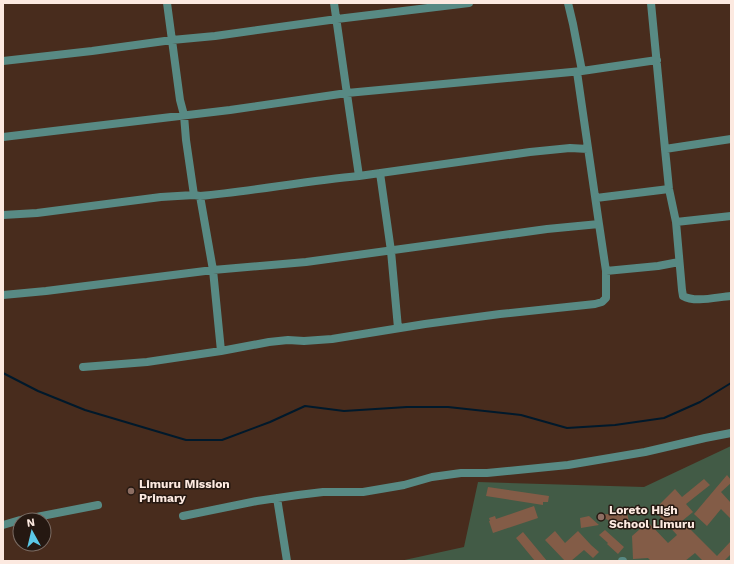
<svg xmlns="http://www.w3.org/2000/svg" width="734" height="564" font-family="'Work Sans',sans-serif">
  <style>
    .green { fill: #425b46 }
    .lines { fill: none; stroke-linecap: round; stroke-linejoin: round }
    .stream { stroke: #00192b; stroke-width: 2 }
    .building { fill: #835c47 }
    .minor { stroke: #588a84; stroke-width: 8 }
    .education-dot { fill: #8d6e63; stroke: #251811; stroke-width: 1.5 }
    .labels { text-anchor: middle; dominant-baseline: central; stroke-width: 3; stroke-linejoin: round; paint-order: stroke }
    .poi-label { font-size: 12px; font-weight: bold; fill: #fce9e0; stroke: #251811; text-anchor: start }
  </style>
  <rect width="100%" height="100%" fill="#482c1d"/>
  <path class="green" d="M731 446V561H476L470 560 465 561H400L464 547 478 482 644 487Z"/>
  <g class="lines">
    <path class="stream" d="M3 373 38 391 85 410 186 440H222L270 422 305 406 344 411 407 407H448L521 415 567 428 615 425 664 418 700 402 731 383"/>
  </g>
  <path class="building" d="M727 475 731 480V483L721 492 731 503V519L721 509 707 526 694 514Z
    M704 479 710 485 686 504 693 512 682 521 717 556 731 541V554L724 561H703L695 553 685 561H651L648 558 633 559 632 536 648 522 668 543 677 535 654 510 675 489 682 497Z
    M488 487 549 496 548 502H543V505L486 496Z
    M534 506 538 518 493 533 489 521H490L489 518 495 516 496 519Z
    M627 512 629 522H622L618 526 599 515Z
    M589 516 599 525 581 528 580 518Z
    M605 530 624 547 618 554 607 544 608 543 599 535Z
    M555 531 565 543 578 531 591 545 599 552 593 558 584 550 571 561H565L545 540Z
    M523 532 547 561H535L516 538Z"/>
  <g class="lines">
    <path class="minor" d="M167 3 180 100 184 115 186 140 194 195
      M334 3 349 108 359 176 530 152 570 148 588 149
      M568 3 573 24 582 71
      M651 3 665 149 669 189 676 222 682 290 683 296C695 303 717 297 731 296
      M3 61 92 51 172 40 215 36 337 19 469 3
      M3 137 230 110 347 93 582 71 657 60
      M665 149 711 142 731 139
      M380 173 391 251 398 328
      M200 196 213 270 221 351
      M596 198 669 189
      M3 215 37 213 161 197 194 195 200 196C253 191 306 181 359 176
      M676 222 731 216
      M606 271 658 266 679 262
      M3 295 46 291 213 270 306 262 547 229 599 224
      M83 367 147 362 221 351 269 342 288 340 304 341 332 339 425 324 500 314 595 304 602 302 606 298V271L599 224 577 72
      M277 498 287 561
      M183 516 257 501 298 495 323 492H363L404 485 432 477 461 473H487L568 465 645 452 705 438 731 433
      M21 520 98 505
      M3 525 20 520
      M622 561H623"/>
  </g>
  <g class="education-dot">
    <circle cx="131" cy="491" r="4"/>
    <circle cx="601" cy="517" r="4"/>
  </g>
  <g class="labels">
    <g class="poi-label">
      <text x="139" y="484">Limuru Mission<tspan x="139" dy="14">Primary</tspan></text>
      <text x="609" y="510">Loreto High<tspan x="609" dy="14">School Limuru</tspan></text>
    </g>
  </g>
  <rect width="734" height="564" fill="none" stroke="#fce9e0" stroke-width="8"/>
  <g transform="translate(32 532) rotate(352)"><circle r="19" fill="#251811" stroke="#7b6c64"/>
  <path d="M0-3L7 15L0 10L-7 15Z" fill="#5bc8e7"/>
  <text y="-6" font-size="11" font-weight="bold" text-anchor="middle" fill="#fce9e0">N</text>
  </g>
</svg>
